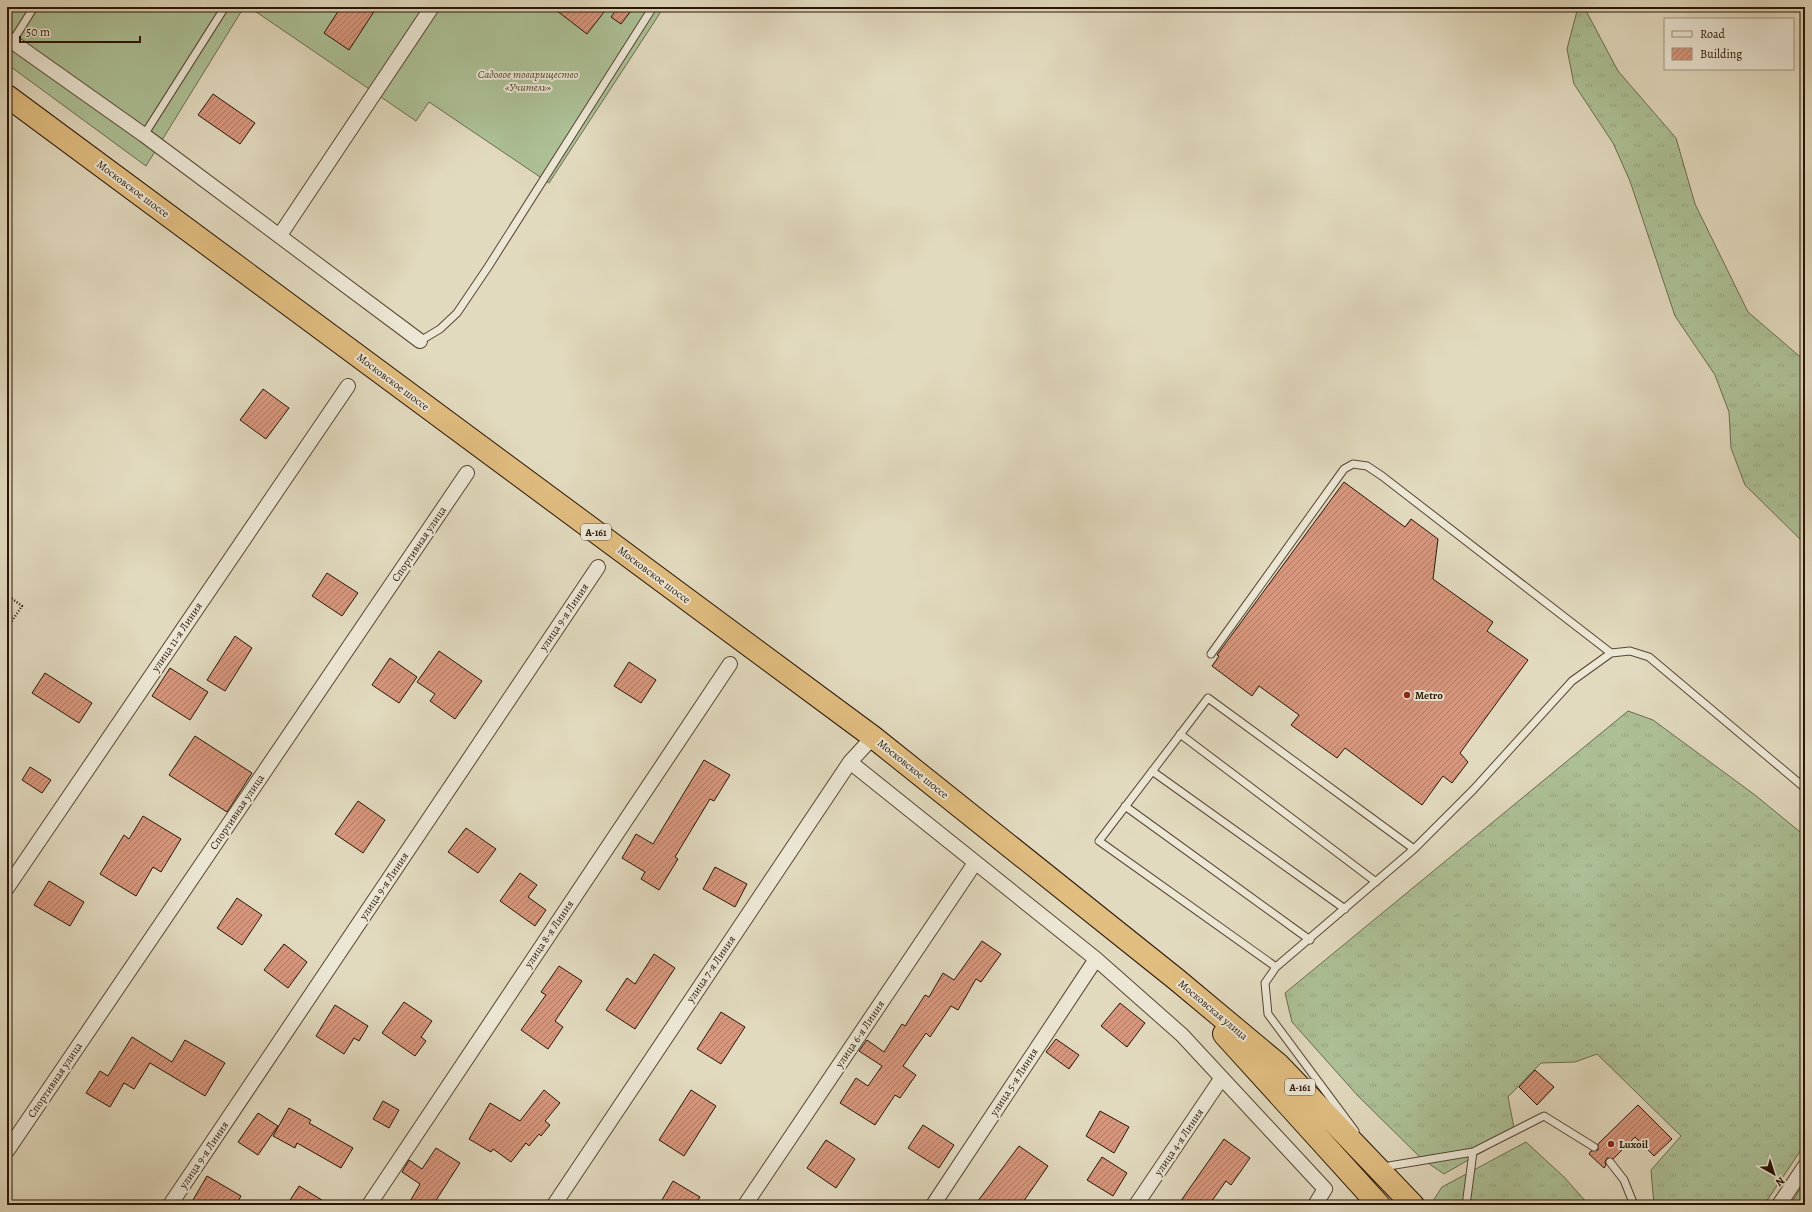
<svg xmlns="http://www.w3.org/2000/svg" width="1812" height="1212" font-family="Alegreya,serif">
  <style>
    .grass { fill: url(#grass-tufts); stroke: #6b6b4e }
    .garden { fill: #adc197; stroke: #6b6b4e }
    .building { fill: url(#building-hatch); stroke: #291506 }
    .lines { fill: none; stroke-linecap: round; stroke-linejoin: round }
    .lane-casing { stroke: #574634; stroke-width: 9 }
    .street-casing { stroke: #574634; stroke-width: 16 }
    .highway-casing { stroke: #291506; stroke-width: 24 }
    .path { stroke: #291506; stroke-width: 2.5; stroke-dasharray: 1 2; stroke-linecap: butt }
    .lane { stroke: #ece7d5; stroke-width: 7 }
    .street { stroke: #ece7d5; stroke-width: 14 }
    .highway { stroke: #e1bd80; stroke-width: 22 }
    .poi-dot { fill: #8f2418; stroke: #ece7d5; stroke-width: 1.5 }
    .labels { text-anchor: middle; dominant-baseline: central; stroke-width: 4; stroke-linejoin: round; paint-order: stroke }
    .shield { fill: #ece7d5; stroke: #645444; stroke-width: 1 }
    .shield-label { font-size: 10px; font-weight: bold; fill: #291506 }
    .park-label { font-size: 11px; font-style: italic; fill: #514932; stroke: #ece7d5 }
    .street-label { font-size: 11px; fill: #291506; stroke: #ece7d5 }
    .poi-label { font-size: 11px; font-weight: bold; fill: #291506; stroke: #ece7d5; text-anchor: start }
  </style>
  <defs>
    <pattern id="grass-tufts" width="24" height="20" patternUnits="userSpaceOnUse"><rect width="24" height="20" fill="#adc197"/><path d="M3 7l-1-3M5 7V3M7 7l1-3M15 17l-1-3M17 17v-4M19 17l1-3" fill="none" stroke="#95a581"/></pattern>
    <pattern id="building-hatch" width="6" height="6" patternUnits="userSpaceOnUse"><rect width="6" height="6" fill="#d6977e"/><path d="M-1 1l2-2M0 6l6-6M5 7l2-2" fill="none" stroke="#ae7a65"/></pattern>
  </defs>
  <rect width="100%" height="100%" fill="#e2dabf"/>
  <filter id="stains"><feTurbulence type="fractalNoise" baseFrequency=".005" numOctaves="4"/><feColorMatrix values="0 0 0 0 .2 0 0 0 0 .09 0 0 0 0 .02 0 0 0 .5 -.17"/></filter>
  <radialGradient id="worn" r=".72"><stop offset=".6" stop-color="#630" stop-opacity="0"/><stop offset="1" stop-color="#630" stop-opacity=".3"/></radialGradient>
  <path class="grass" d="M1578 7H1584L1618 71 1676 138 1695 204 1748 312 1805 361V544L1745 485 1731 448 1729 412 1715 375 1675 316 1630 181 1613 143 1574 84 1567 49Z
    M1628 711 1653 720 1755 795 1805 836V1144L1764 1205H1654L1651 1170 1681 1136 1597 1054 1575 1062 1541 1063 1508 1097 1515 1133 1444 1174 1422 1159 1358 1096 1292 1022 1285 993Z
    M1526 1142 1564 1177 1589 1205 1431 1204 1442 1187Z"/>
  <path class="garden" d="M7 7H244L146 166 7 64Z
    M249 7H664L549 183 429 102 416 121Z
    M1805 1181V1205H1790Z"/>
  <path class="building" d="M341 7H377L349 50 324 33Z
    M552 7H597L604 12 587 34Z
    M618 7H634L621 24 611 17Z
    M213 94 255 123 240 144 198 115Z
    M263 389 289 408 266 439 240 420Z
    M1344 482 1405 527 1411 519 1438 539 1433 579 1493 622 1487 631 1528 660 1460 753 1468 762 1452 783 1443 776 1422 805 1345 748 1337 758 1291 725 1299 715 1259 686 1252 696 1212 666 1219 656 1217 655Z
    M327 573 358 593 342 616 312 596Z
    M235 636 252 648 225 691 207 680Z
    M439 651 482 681 455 719 430 701 435 694 417 682Z
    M390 658 417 677 399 703 372 685Z
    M629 662 656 680 641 703 614 686Z
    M170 668 208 692 190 720 152 696Z
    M45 673 92 703 79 723 32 693Z
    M195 736 252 773 227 812 169 775Z
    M704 760 730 775 714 801 710 799 675 857 678 859 659 890 641 879 645 872 622 858 636 834 653 844Z
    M30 767 51 780 42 793 22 780Z
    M358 801 385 820 363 853 335 834Z
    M143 816 181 839 161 872 153 867 136 896 100 874 124 835 129 839Z
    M466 828 496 849 478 873 448 852Z
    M715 867 747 884 735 907 703 889Z
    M520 873 537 885 528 897 546 910 535 926 500 901Z
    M49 881 84 902 70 926 34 905Z
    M237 898 262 915 242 945 217 928Z
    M982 941 1001 954 981 982 976 979 958 1010 951 1006 930 1037 926 1033 903 1066 916 1075 900 1098 895 1095 875 1125 840 1103 856 1078 868 1086 882 1066 859 1051 867 1040 884 1052 902 1024 905 1026 925 995 929 997 943 973 954 980Z
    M284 944 307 962 288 988 264 970Z
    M654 954 675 968 635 1029 606 1010 627 978 635 984Z
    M559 966 582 981 555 1021 563 1027 548 1049 521 1030 546 995 541 992Z
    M404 1002 432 1021 421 1037 426 1041 415 1056 382 1033Z
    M1120 1003 1145 1023 1127 1047 1101 1026Z
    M335 1005 368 1026 359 1041 354 1038 344 1054 316 1036Z
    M721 1012 745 1027 721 1064 697 1049Z
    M132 1037 172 1062 185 1040 225 1063 205 1096 150 1063 134 1089 124 1083 110 1107 86 1093 100 1071 108 1076Z
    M1056 1039 1079 1055 1069 1069 1046 1052Z
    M1535 1070 1554 1087 1537 1105 1519 1087Z
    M544 1090 560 1103 545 1121 550 1125 541 1136 539 1134 529 1146 526 1143 511 1162 493 1149 491 1152 469 1139 490 1103 520 1121Z
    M691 1090 716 1106 684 1156 659 1140Z
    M383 1101 399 1110 389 1128 373 1119Z
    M1638 1105 1672 1139 1654 1156 1635 1137 1613 1159 1607 1158 1605 1162 1606 1165 1604 1168 1589 1154 1591 1151 1598 1150V1144Z
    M289 1108 311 1120 309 1123 353 1148 341 1168 297 1143 295 1148 273 1136Z
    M1100 1111 1129 1127 1114 1153 1086 1136Z
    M258 1113 278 1126 258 1155 238 1142Z
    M923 1125 954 1145 939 1168 908 1148Z
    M1224 1139 1250 1158 1231 1185 1226 1181 1209 1205H1178Z
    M826 1140 855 1159 836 1188 807 1168Z
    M1019 1146 1048 1166 1021 1205H975Z
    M436 1148 460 1163 433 1205H408L420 1184 402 1172 409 1160 422 1169Z
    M1102 1157 1127 1173 1113 1196 1087 1180Z
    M207 1176 241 1196 236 1205H190Z
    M673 1181 700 1197 695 1205H659Z
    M299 1186 330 1205H287Z"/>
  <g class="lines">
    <defs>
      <path id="lane" d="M12 42 34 7
        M144 135 225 7
        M420 341 440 329 457 313 488 267 653 7
        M1211 654 1344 469 1353 464 1367 466 1382 476 1611 653
        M1180 734 1376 882
        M1152 771 1345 909
        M1125 806 1310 940
        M1276 967 1099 841 1208 698 1414 849
        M1355 1131 1268 1014 1265 983 1276 967 1414 849 1473 790 1572 681 1611 653 1630 651 1649 657 1805 788
        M1610 1162 1624 1180 1634 1205
        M1383 1167 1473 1152 1544 1116 1594 1147
        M1467 1205V1198L1473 1152"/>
      <path id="street" d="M7 38 144 135 420 341
        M280 235 432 7
        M850 762 1096 959 1182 1035 1325 1189 1315 1205
        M7 888 348 386
        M7 1151 467 473
        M170 1205 598 567
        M369 1205 730 664
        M554 1205 850 762 873 737
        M745 1205 975 863
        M933 1205 1096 959
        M1136 1205 1221 1079
        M1779 1205 1805 1166"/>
      <path id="highway" d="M7 96 873 737 1176 979 1279 1065 1413 1205
        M1224 1034 1379 1205"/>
    </defs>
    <use href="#lane" class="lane-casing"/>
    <use href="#street" class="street-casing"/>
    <use href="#highway" class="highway-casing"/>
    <path class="path" d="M7 595 22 606 7 628"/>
    <use href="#lane" class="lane"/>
    <use href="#street" class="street"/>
    <use href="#highway" class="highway"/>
  </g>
  <g class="poi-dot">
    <circle cx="1407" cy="695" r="4"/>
    <circle cx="1611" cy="1144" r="4"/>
  </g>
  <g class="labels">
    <g class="shield">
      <rect x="581" y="524" width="30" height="16" rx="3"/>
      <rect x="1285" y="1079" width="30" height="16" rx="3"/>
    </g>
    <g class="shield-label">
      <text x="596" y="532">А-161</text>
      <text x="1300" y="1087">А-161</text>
    </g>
    <g class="park-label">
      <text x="528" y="74">Садовое товарищество<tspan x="528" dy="13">«Учитель»</tspan></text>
    </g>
    <g class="street-label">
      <text transform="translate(133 189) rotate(37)">Московское шоссе</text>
      <text transform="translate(393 382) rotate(37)">Московское шоссе</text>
      <text transform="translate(419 544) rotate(-56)">Спортивная улица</text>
      <text transform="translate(654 575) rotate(37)">Московское шоссе</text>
      <text transform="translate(564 617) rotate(-56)">улица 9-я Линия</text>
      <text transform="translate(177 637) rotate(-56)">улица 11-я Линия</text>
      <text transform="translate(913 769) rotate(39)">Московское шоссе</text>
      <text transform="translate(237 812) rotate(-56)">Спортивная улица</text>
      <text transform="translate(384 886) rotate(-56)">улица 9-я Линия</text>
      <text transform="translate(549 934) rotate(-56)">улица 8-я Линия</text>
      <text transform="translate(711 969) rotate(-56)">улица 7-я Линия</text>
      <text transform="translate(1213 1010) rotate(40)">Московская улица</text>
      <text transform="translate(860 1034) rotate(-56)">улица 6-я Линия</text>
      <text transform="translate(55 1080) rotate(-56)">Спортивная улица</text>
      <text transform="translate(1014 1082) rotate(-57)">улица 5-я Линия</text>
      <text transform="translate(1179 1142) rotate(-56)">улица 4-я Линия</text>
      <text transform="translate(204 1155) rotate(-56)">улица 9-я Линия</text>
    </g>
    <g class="poi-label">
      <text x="1415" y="695">Metro</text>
      <text x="1619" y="1144">Luxoil</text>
    </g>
  </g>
  <rect width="1812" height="1212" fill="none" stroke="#e2dabf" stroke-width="24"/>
  <rect x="8" y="8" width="1796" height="1196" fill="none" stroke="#291506" stroke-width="2"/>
  <rect x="12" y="12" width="1788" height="1188" fill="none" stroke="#291506"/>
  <rect x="1664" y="18" width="130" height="52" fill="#ece7d5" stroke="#9e9382"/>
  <rect x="1672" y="31" width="20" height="6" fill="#ece7d5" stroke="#9e9382"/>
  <text x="1700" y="38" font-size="12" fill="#291506">Road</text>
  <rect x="1672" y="48" width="20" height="12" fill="url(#building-hatch)" stroke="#9e9382"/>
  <text x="1700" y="58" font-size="12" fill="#291506">Building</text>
  <g transform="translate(1774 1174) rotate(141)" stroke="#ece7d5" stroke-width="3" paint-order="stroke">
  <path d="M0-3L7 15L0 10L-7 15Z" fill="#291506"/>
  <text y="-6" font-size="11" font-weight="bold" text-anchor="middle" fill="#291506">N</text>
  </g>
  <path d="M20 36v6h120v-6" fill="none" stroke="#291506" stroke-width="2"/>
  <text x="26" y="36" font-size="12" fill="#291506" stroke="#ece7d5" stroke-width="3" paint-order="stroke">50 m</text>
  <rect width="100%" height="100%" filter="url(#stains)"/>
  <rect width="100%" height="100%" fill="url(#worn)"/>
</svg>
